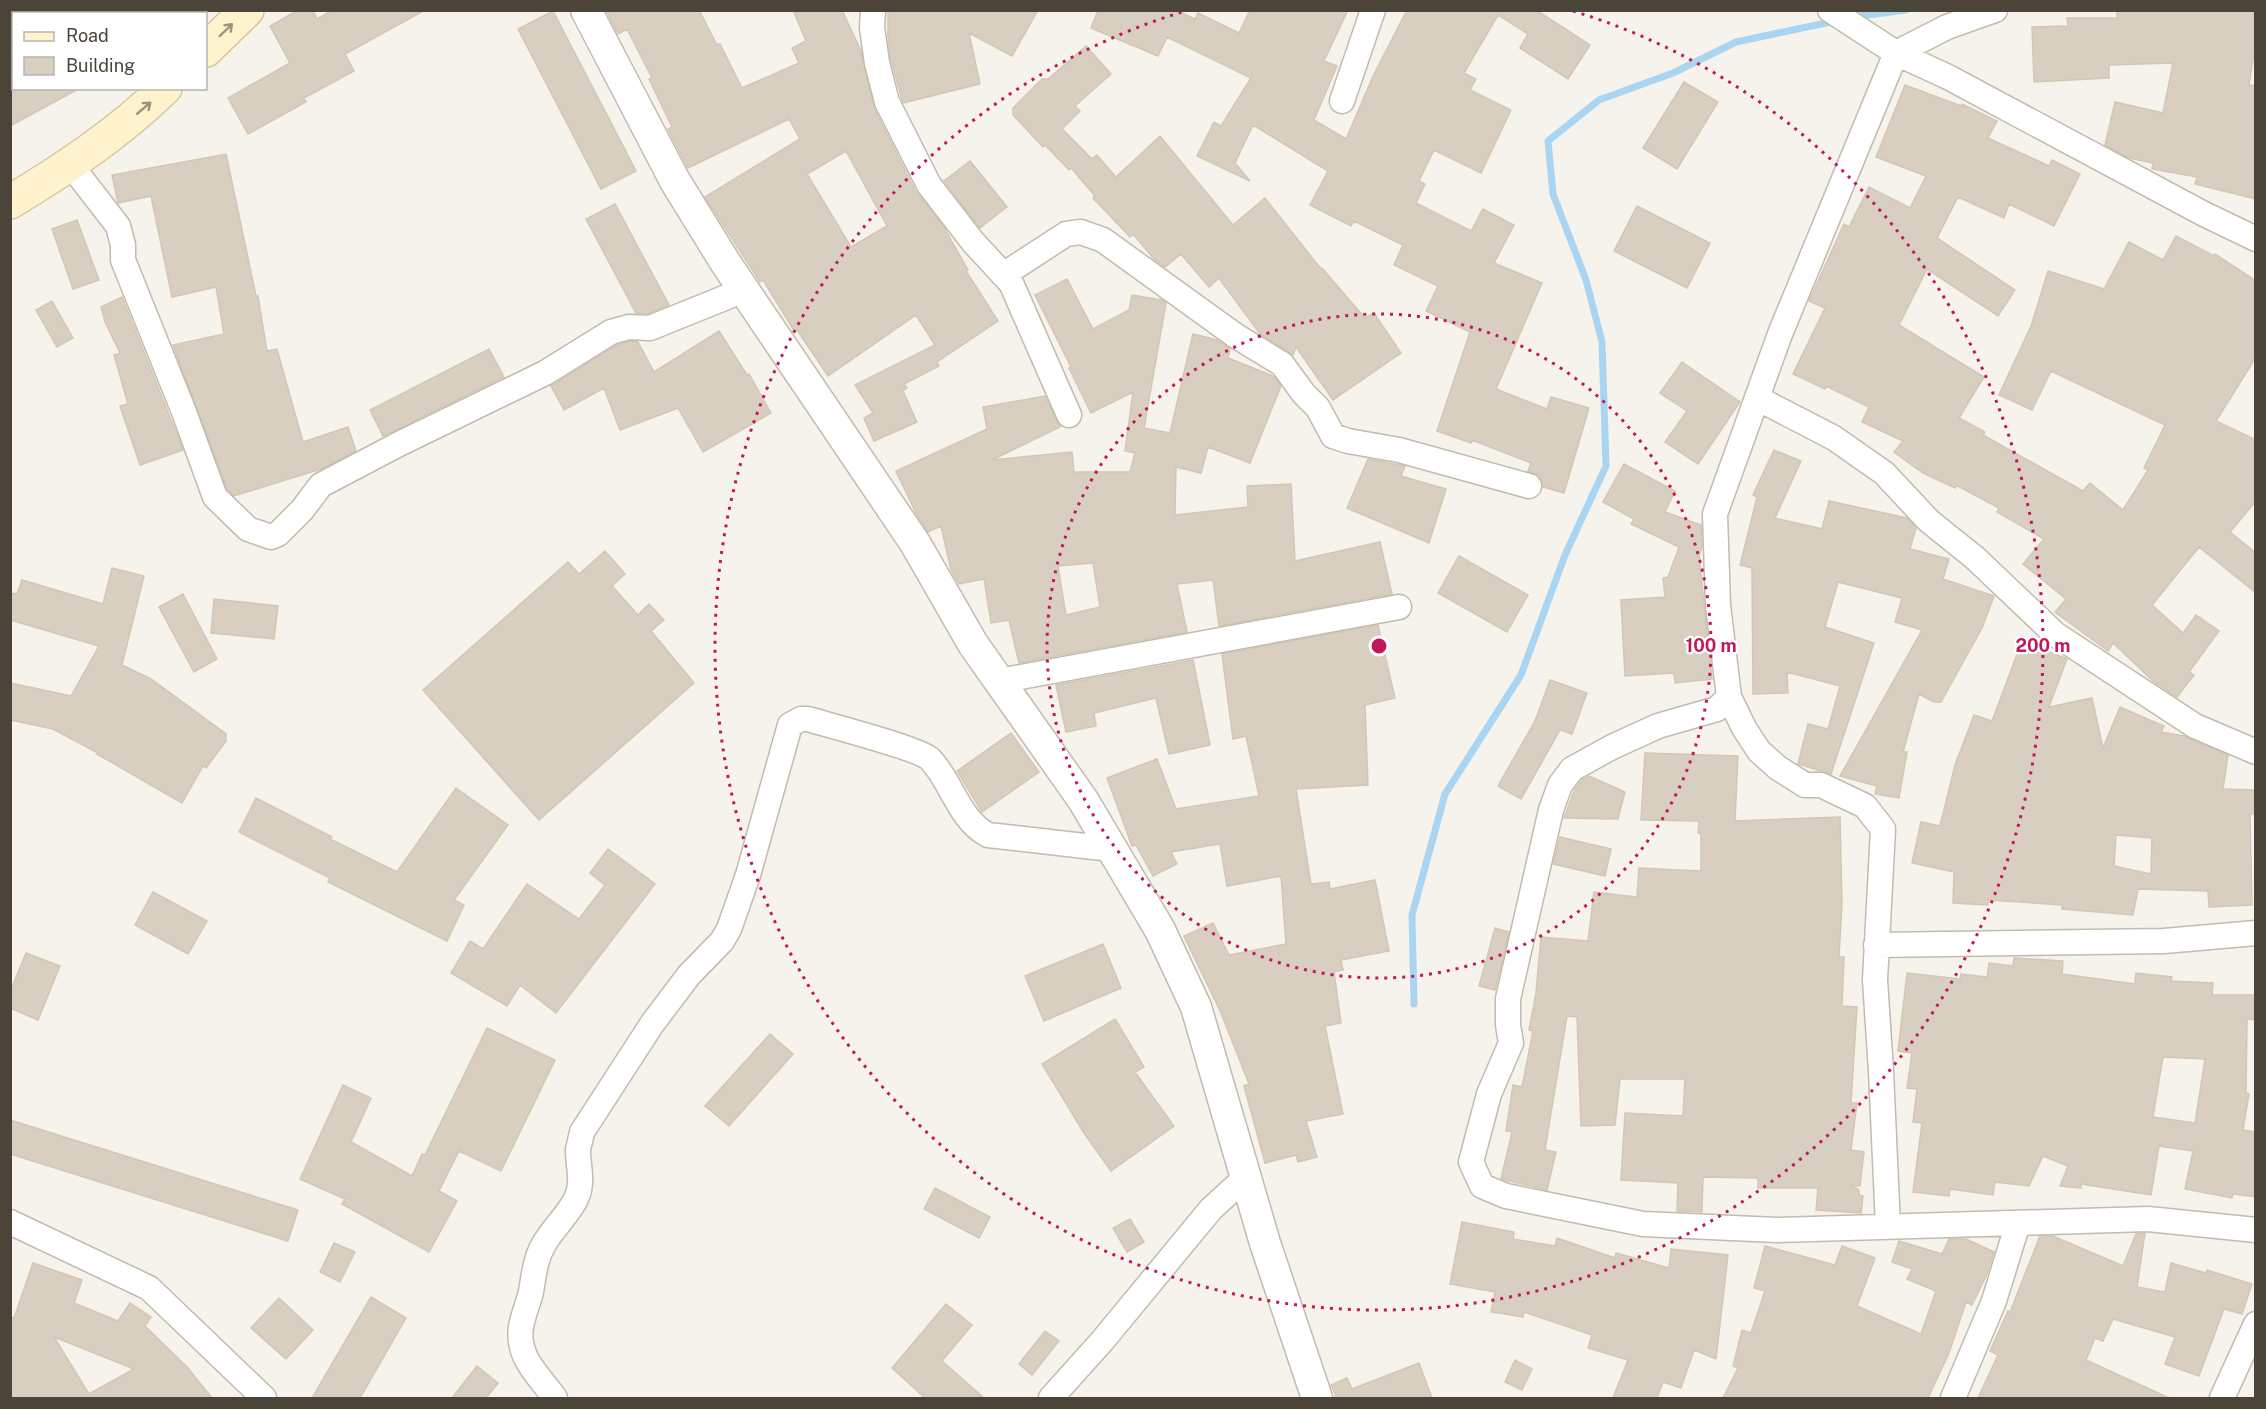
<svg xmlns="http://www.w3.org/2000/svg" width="2266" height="1409" font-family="'Public Sans',sans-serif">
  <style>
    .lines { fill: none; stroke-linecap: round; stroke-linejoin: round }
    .stream { stroke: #a9d4f2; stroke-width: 7 }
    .building { fill: #d8cfc1; stroke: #d3c7b4; stroke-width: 1.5; fill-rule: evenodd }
    .minor-casing { stroke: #c2bbae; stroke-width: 27 }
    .tertiary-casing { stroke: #c2bbae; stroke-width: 33 }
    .secondary-casing { stroke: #d6c79b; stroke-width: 36 }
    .minor { stroke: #fff; stroke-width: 24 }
    .tertiary { stroke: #fff; stroke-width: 30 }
    .secondary { stroke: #fff3cd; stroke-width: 33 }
    .oneway { stroke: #9c937c }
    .ring { fill: none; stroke: #c2185b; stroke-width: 3; stroke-dasharray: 3 6 }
    .centre { fill: #c2185b; stroke: #fff; stroke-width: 3 }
    .ring-label { font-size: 18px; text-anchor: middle; font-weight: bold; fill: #c2185b; stroke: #fff; stroke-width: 4.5; stroke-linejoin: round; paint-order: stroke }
  </style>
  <rect width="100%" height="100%" fill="#f6f3ec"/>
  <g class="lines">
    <path class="stream" d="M1852 17 1906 10
      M1414 1004 1412 915 1445 794 1521 675 1565 555 1606 466 1602 342 1586 280 1553 194 1548 141 1599 100 1673 73 1736 42 1835 21"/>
  </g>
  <path class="building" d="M298 10H313L317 19 333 10H425L345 54 354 71 304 98 306 102 248 134 228 98 290 63 270 26Z
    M606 10H699L717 45 720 44 742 88 799 63 792 48 806 41 793 10H842L861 51 874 108 916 192 943 226 968 270 966 271 998 321 937 362 939 366 904 384 907 388 903 391 917 422 874 441 864 418 873 413 855 385 935 345 916 315 828 376 797 330 795 332 763 280 760 282 705 197 800 139 789 119 688 168 668 129 672 127 649 79 652 78 627 29 618 34ZM846 151 887 226 851 247 807 174Z
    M888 10H1038L1012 56 969 33 980 84 903 103 891 60 888 36Z
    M1098 10H1175L1195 19 1198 13 1239 33 1250 10H1348L1324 61 1337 66 1314 120 1346 139 1374 74 1407 10H1536L1590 45 1568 79 1520 48 1528 34 1498 15 1464 73 1476 79 1470 90 1511 110 1481 173 1434 150 1419 181 1425 184 1416 203 1471 231 1483 209 1514 225 1494 263 1542 283 1496 389 1547 409 1551 397 1589 408 1564 493 1543 487 1540 476 1528 471 1531 463 1472 440 1471 443 1437 431 1470 332 1426 311 1438 286 1394 265 1403 245 1354 221 1351 226 1310 205 1328 171 1253 125 1235 163 1250 181 1197 156 1214 122 1221 126 1251 78 1167 37 1158 56 1091 28Z
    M2117 10H2256V41L2249 85 2256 86V199L2195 184 2197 177 2152 169 2153 163 2129 158 2105 145 2115 102 2163 113 2173 63 2109 65V78L2034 82 2032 27 2068 26 2067 18H2117Z
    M553 11 636 171 601 189 518 29Z
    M1086 46 1111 74 1075 106 1080 111 1062 129 1092 159 1097 155 1116 177 1160 136 1233 225 1265 198 1321 269 1322 268 1365 318 1374 313 1401 353 1333 400 1296 347 1293 355 1260 334 1219 278 1209 287 1181 254 1165 267 1154 259 1133 234 1130 237 1093 198 1095 196 1071 168 1069 170 1045 145 1043 147 1013 115V108L1042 79H1048Z
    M1684 82 1718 102 1677 169 1643 148Z
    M1905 85 1961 106 1962 104 1997 121 1988 138 2049 166 2052 160 2080 174 2054 226 2009 204 2004 218 1958 197 1937 238 2015 290 1998 316 1927 269 1899 325 1984 377 1959 418 1985 432 1983 435 2083 491 2090 483 2123 510 2148 470 2144 468 2165 425 2051 371 2032 410 1999 395 2031 326 2048 271 2104 289 2129 242 2163 260 2176 236 2214 256 2215 254 2256 281V357L2216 421 2256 440V501L2230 532 2256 553V593L2199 547 2152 605 2183 633 2196 615 2219 631 2189 672 2194 675 2177 697 2153 681 2113 643 2108 651 2055 612 2066 599 2023 564 2044 539 1997 512 1999 508 1956 485 1955 488 1923 473 1894 452 1903 441 1862 422 1869 407 1826 386 1825 389 1793 374 1825 308 1809 301 1844 224 1849 227 1869 187 1910 208 1926 176 1876 157Z
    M10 88H80L10 126Z
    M226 154 256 296H258L267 351 277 349 303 442 348 427 356 451 321 469 234 496 227 489 173 345 224 334 216 287 172 297 151 196 118 203 112 175Z
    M970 161 1007 207 980 228 944 181Z
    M615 204 669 305 648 314 636 313 586 219Z
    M1637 206 1710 243 1687 288 1614 251Z
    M77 220 99 280 73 289 52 229Z
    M1067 279 1093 329 1129 310 1132 295 1162 300 1166 303 1144 428 1170 433 1193 334 1217 340 1230 349 1228 358 1273 376 1281 386 1250 463 1208 447 1201 473 1176 467 1175 515 1248 507 1247 486 1291 484 1295 561 1380 542 1392 594 1219 626 1213 580 1177 584 1187 632 1019 663 1009 620 991 623 984 579 959 584 951 570 941 526 928 532 916 513 896 471 987 429 983 407 1045 396 1060 427 992 460 1072 452 1074 472H1130L1135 453 1125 451 1133 392 1091 413 1069 368 1071 367 1035 295ZM1093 563 1100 607 1066 615 1058 566Z
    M122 297 183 450 140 465 120 406 128 404 114 355 120 353 105 322 101 307Z
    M52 301 73 338 57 347 36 310Z
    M719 331 747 375 749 374 771 413 703 452 678 408 620 430 604 388 564 410 551 386 617 345 631 341 638 342 654 372Z
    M489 349 504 377 383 436 370 410Z
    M1682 362 1740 402 1698 464 1665 442 1687 411 1660 393Z
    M1774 450 1801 461 1775 518 1822 529 1829 501 1907 518 1916 528 1910 549 1949 559 1943 579 1994 596 1982 628 1941 702H1934L1919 694 1903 752H1907L1899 798 1875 794 1877 786 1840 776 1922 630 1895 622 1902 598 1838 582 1825 627 1874 643 1831 774 1798 764 1808 724 1828 729 1840 686 1787 672 1788 693 1753 694 1752 568 1740 565 1757 497 1753 495Z
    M1368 459 1405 466 1401 476 1446 489 1429 543 1347 508Z
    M1624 464 1675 491 1665 512 1701 525 1702 547 1699 556 1712 679 1675 683 1674 673 1625 676 1621 600 1665 597 1663 578 1668 577 1679 547 1631 524 1634 519 1603 502Z
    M605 551 625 574 612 586 638 615 649 604 664 620 651 631 694 683 539 820 423 690 568 562 579 574Z
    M1459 556 1528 595 1507 632 1438 593Z
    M112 568 144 576 122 665 151 679 226 734V741L206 768 203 766 182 803 97 754 98 753 53 729 10 720V683L71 696 99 646 10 620V593L17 594 22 580 103 604Z
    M183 594 217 659 194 672 159 607Z
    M214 599 278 606 274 639 211 633Z
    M1378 625 1395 698 1365 705 1368 785 1296 789 1311 884 1329 882 1330 889 1375 880 1389 951 1341 960 1343 970 1334 972 1341 1023 1325 1026 1343 1114 1306 1121 1317 1157 1298 1162 1296 1155 1265 1163 1244 1086 1249 1084 1221 1013 1184 936 1213 923 1229 955 1286 944 1281 876 1227 886 1220 844 1171 852 1177 864 1153 876 1136 845 1132 846 1107 778 1157 759 1176 809 1259 796 1246 736 1233 739 1222 654Z
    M2022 641 2067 659 2049 707 2092 698 2103 748 2120 707 2164 726 2161 732 2184 736 2228 755 2223 789 2256 790 2255 814H2250L2252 905 2209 907 2208 891 2138 889 2133 915 2062 909V905L1988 900V905L1953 903 1954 872 1912 863 1921 822 1940 826 1955 765 1974 715 1992 721ZM2116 835 2152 838 2151 874 2114 866Z
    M1193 660 1210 745 1169 754 1156 698 1094 713 1096 726 1066 732 1056 685Z
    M1550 680 1587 693 1572 734 1560 730 1521 799 1498 786 1535 721Z
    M1011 733 1039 772 982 812 957 771Z
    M1645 753 1738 756 1735 821 1840 817 1842 904 1839 957H1844L1842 1006 1857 1007 1851 1103H1857L1851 1150 1864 1152 1860 1186 1850 1185 1859 1190V1195L1863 1196 1861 1213 1816 1210 1818 1188H1758V1178L1703 1177 1702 1212 1677 1211 1678 1183 1621 1180 1625 1113 1683 1116 1685 1079H1620L1615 1125 1581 1126 1577 1017 1567 1016 1545 1150 1556 1152 1547 1190 1501 1179 1512 1132 1506 1131 1513 1085 1522 1087 1533 1031 1529 1030 1536 993 1541 937 1588 941 1594 892 1637 897 1639 868 1701 871V834L1698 833 1699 821 1641 820Z
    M1589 776 1625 792 1618 819 1564 818 1575 789 1582 780Z
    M456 788 508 825 454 900 464 905 447 941 328 882 330 878 239 832 256 798 332 837 330 839 397 872Z
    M1560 837 1611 849 1605 876 1553 864Z
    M608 849 655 884 556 1013 520 985 507 1006 451 973 470 941 483 949 527 884 579 919 605 885 590 873Z
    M153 892 207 921 188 954 135 925Z
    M1495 928 1509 932 1495 990 1479 986Z
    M1103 944 1121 988 1044 1021 1025 976Z
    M26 953 60 966 38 1020 10 1008V992Z
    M2014 958 2063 961 2062 974 2135 984 2136 973 2172 977 2171 981 2213 983 2212 995H2256V1020L2247 1019 2246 1093 2249 1094 2243 1130 2256 1132V1197L2233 1194 2232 1198 2185 1189 2193 1151 2159 1146 2151 1195 2081 1184V1188L2060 1186 2068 1166 2043 1156 2029 1186 1995 1182 1993 1195 1950 1189 1949 1196 1913 1192 1922 1123 1913 1122 1917 1089 1907 1088 1912 1053 1898 1051 1907 973 1960 979 1961 974 1987 977 1989 963 2013 966ZM2163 1057 2205 1059 2195 1123 2153 1117Z
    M1115 1019 1144 1067 1135 1072 1174 1126 1111 1171 1084 1133 1042 1064Z
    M487 1028 555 1060 501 1171 459 1151 439 1191 457 1201 429 1252 342 1204 345 1199 300 1179 343 1085 371 1098 351 1142 412 1176 422 1154 425 1155Z
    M770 1034 793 1054 729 1126 705 1106Z
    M10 1120 298 1210 288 1241 10 1154Z
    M935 1188 990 1217 979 1238 924 1209Z
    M1130 1219 1144 1242 1127 1252 1113 1228Z
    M1462 1222 1514 1232 1513 1239 1555 1246 1557 1238 1615 1258 1616 1253 1669 1268 1671 1249 1728 1255 1716 1359 1694 1350 1681 1388 1663 1382 1657 1398H1613L1628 1360 1588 1348 1592 1335 1524 1312 1523 1317 1491 1312 1495 1292 1450 1284Z
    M2145 1233 2137 1287 2165 1292 2171 1263 2206 1273 2207 1270 2252 1284 2242 1314 2224 1309 2199 1376 2165 1364 2175 1337 2113 1319 2103 1341 2095 1338 2086 1360 2169 1398H1978L1998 1355 1990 1351 2008 1311 2010 1312 2040 1236H2053L2123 1266 2136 1234Z
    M1949 1239H1966L1994 1252 1987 1274 1972 1305 1966 1302 1949 1353 1928 1398H1723L1738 1368 1733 1366 1742 1330 1751 1333 1765 1291 1754 1288 1765 1246 1835 1265 1842 1246 1875 1258 1857 1306 1921 1334 1936 1291 1907 1279 1912 1269 1892 1262 1899 1241 1942 1254Z
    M334 1243 355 1252 340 1282 320 1272Z
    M33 1263 82 1280 74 1303 118 1321 130 1303 151 1317 145 1326 188 1368 212 1398H10V1317L14 1318ZM54 1337 134 1369 89 1394Z
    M371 1297 406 1318 360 1398H312Z
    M279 1298 313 1330 286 1359 251 1328Z
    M946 1304 972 1325 942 1361 984 1398H925L892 1368Z
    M1045 1331 1059 1341 1032 1375 1019 1364Z
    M1515 1360 1532 1369 1522 1390 1505 1382Z
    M1419 1363 1432 1398H1334L1336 1395 1331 1385 1347 1378 1352 1389Z
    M477 1366 498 1383 486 1398H452Z"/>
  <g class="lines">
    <defs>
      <path id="minor" d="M873 10 872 28 877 63 887 102 929 185 973 242 1011 283 1069 415
        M1830 10 1896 53 1948 77 2204 214 2256 239
        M1342 101 1373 10
        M70 164 118 226 123 245V260L184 412 215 497 248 529 271 537 278 534 302 510 321 485 399 444 545 373 611 332 629 327 650 328 744 290
        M1003 275 1066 234 1081 232 1103 240 1236 336 1282 364 1304 394 1318 408 1333 436 1348 441 1399 450 1529 486
        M1757 398 1834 438 1884 473 1929 521 1975 558 2055 634 2195 726 2256 752
        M999 681 1399 607
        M1729 697 1717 709 1658 726 1612 747 1572 769 1560 785 1551 810 1508 999V1025L1511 1043 1489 1094 1471 1162 1482 1186 1506 1196 1643 1224 1777 1230 2148 1219 2256 1230
        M1876 945 2164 941 2256 933
        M10 1222 149 1288 264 1398
        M1888 1226 1881 1071 1875 980 1883 829 1865 806 1821 785H1805L1778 768 1759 751 1744 728 1729 697 1718 605 1715 514 1780 334 1896 53 1947 27 1995 10
        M555 1398C540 1377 516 1357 521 1327 523 1315 528 1304 531 1292 534 1275 535 1259 544 1244 553 1228 568 1215 576 1199 584 1182 578 1168 578 1150 579 1144 581 1138 582 1132L652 1024 689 975 722 941 729 929 748 875 790 725 801 719H808C828 725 920 749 930 759 952 782 959 820 988 835L1111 849
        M1051 1398 1103 1340 1211 1209 1246 1177
        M1953 1398 1994 1301 2018 1223
        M2222 1398 2256 1324"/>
      <path id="tertiary" d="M586 10 675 181 725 262 915 543 973 644 1083 800 1160 930 1196 1007 1265 1243 1317 1398"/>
      <path id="secondary" d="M206 50 247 10
        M10 202C65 169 119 133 165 88"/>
    </defs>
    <use href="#minor" class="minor-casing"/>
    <use href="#tertiary" class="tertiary-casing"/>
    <use href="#secondary" class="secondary-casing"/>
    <use href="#minor" class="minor"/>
    <use href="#tertiary" class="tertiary"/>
    <use href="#secondary" class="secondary"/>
  </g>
  <defs><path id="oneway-shaft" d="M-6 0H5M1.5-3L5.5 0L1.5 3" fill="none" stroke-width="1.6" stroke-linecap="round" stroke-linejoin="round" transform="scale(1.5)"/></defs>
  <g class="oneway">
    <use href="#oneway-shaft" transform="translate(226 30) rotate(-44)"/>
    <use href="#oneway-shaft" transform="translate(144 108) rotate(-40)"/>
  </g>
  <g class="ring">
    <circle cx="1379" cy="646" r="332"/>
    <path d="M1573 11A664 664 0 1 1 1185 11"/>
  </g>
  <circle cx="1379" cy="646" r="9" class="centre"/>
  <g class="ring-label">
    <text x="1711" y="652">100 m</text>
    <text x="2043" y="652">200 m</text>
  </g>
  <rect width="2266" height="1409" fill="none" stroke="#4b4439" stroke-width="24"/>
  <rect x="12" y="12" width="195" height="78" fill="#ffffff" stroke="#b7b4b0" stroke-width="1.5"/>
  <rect x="24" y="32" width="30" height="9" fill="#fff3cd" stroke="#b7b4b0" stroke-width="1.5"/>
  <text x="66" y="42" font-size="18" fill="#4b4439">Road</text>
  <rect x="24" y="57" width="30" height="18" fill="#d8cfc1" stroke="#b7b4b0" stroke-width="1.5"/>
  <text x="66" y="72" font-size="18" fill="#4b4439">Building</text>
</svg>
